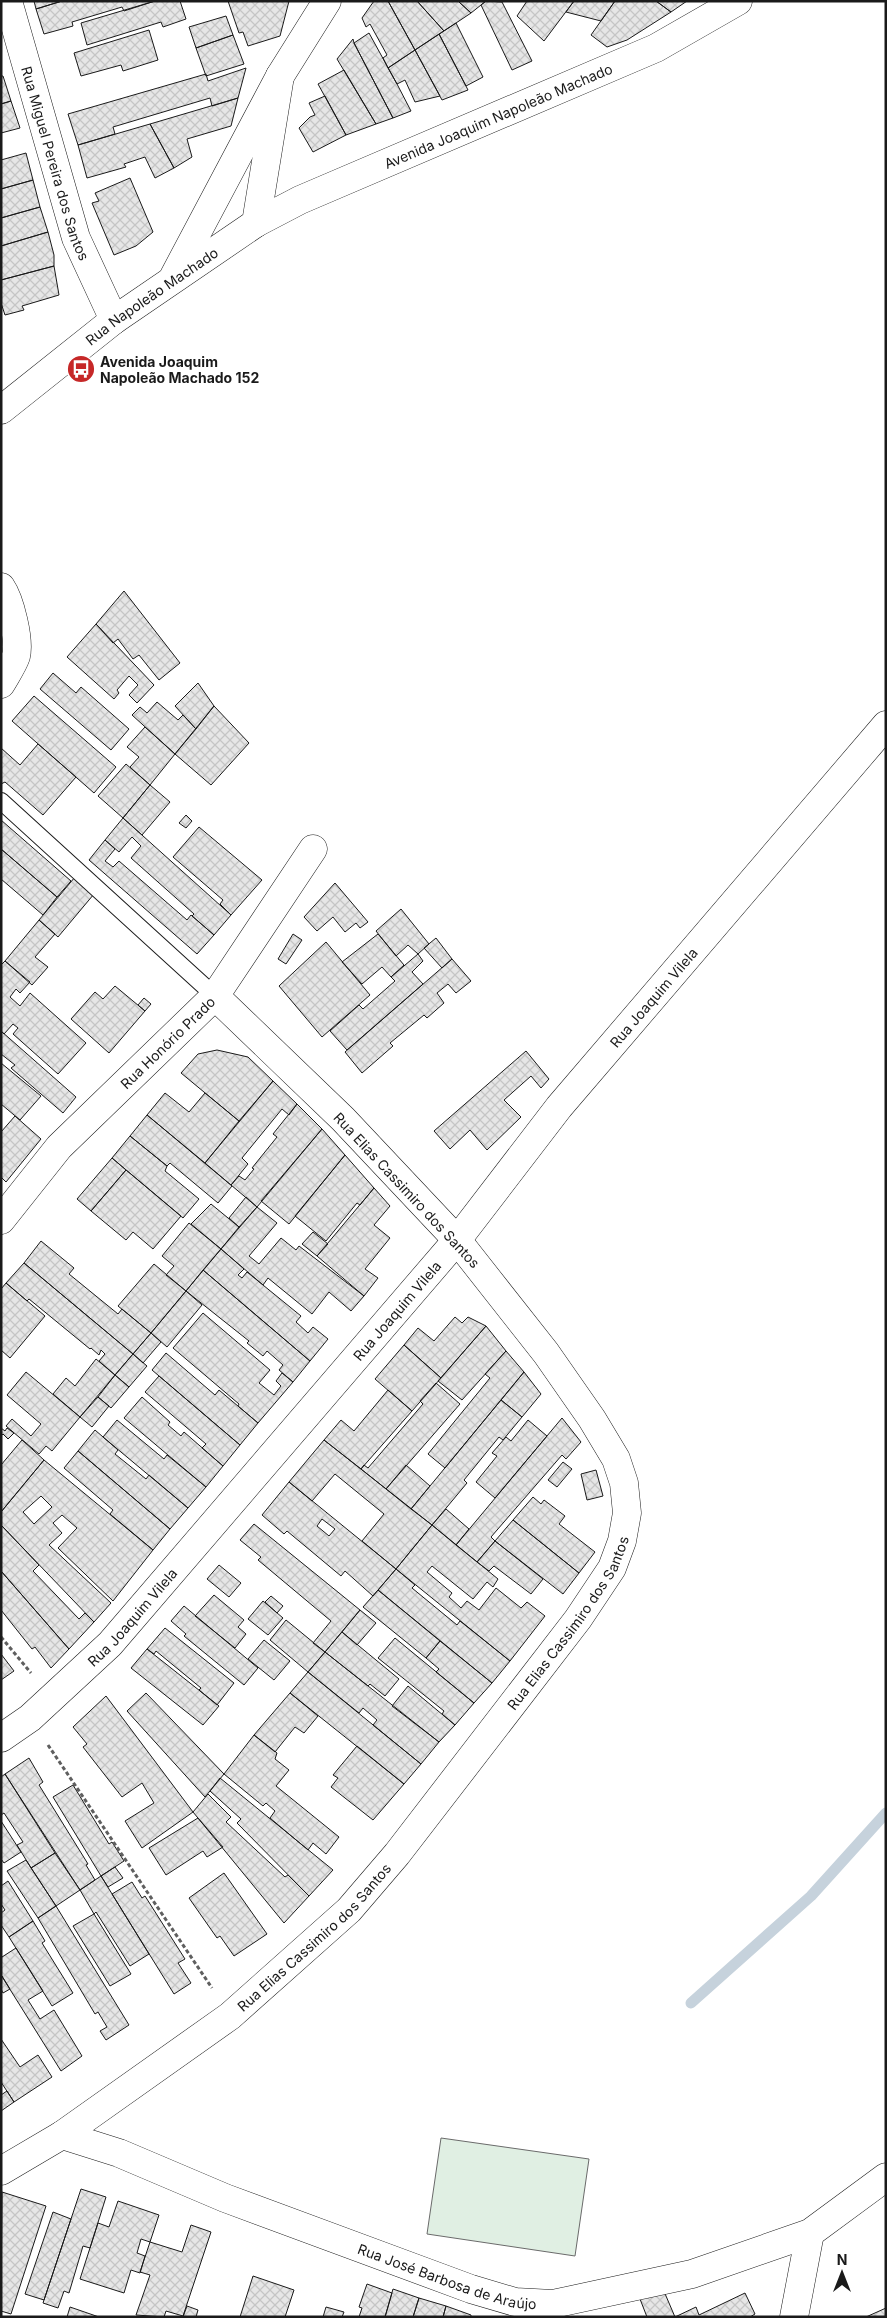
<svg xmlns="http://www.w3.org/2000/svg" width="887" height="2318" font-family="Inter,sans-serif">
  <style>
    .pitch { fill: #e0efe3; stroke: #6a6a6a }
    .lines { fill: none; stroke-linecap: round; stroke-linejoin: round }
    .stream { stroke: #c6d2dc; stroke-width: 11 }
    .building { fill: url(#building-cross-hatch); stroke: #1a1a1a; fill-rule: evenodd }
    .service-casing { stroke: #1a1a1a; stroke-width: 18 }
    .minor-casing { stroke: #1a1a1a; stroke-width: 29 }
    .secondary-casing { stroke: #1a1a1a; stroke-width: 29 }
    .path { stroke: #5f5f5f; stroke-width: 3; stroke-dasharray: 4 2.5; stroke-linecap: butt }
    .service { stroke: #fff; stroke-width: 16 }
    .minor { stroke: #fff; stroke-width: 28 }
    .secondary { stroke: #fff; stroke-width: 28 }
    .labels { text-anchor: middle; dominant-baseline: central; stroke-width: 4; stroke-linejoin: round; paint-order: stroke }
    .street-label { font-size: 14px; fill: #1a1a1a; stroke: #fff }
    .poi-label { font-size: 14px; font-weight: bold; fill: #1a1a1a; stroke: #fff; text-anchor: start }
  </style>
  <defs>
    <pattern id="building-cross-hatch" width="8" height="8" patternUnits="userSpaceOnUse" patternTransform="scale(1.25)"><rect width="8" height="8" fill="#e6e6e6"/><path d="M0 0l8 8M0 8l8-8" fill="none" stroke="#c5c5c5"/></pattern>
  </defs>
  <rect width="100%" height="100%" fill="#fff"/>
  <path class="pitch" d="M441 2138 589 2159 575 2256 427 2234Z"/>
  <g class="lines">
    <path class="stream" d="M691 2003 811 1896 886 1813"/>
  </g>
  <path class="building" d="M34 1H62L36 9Z
    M62 1H155L124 11 122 7 72 22 73 26 44 34 36 9Z
    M155 1H180L186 19 163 27 161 22 87 45 81 23Z
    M228 1H289L280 36 248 46 243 32 239 33Z
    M374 1H388L415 50 388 68 383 58 387 55 370 24 366 27 362 18Z
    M388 1H417L444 31 415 50Z
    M417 1H458L471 13 444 31Z
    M458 1H486L471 13Z
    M486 1 502 2 532 61 512 70 481 5Z
    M527 1H574L544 41 517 16Z
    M574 1H615L601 21 566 12Z
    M615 1H656L671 12 627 40 607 47 591 35Z
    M656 1H687L671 12Z
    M226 16 233 35 196 48 189 27Z
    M456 23 483 77 466 86 439 34Z
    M149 30 158 60 123 71 121 65 81 76 74 53Z
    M369 33 397 84 411 111 393 118 354 43Z
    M439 34 468 90 442 100 415 50Z
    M233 35 244 64 206 76 196 48Z
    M353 39 354 43 393 118 376 124 337 59Z
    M415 50 440 96 415 102 405 80 397 84 388 68Z
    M246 68 238 98 212 106 210 98 113 127 115 134 78 145 68 114 206 74 208 81Z
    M344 70 376 124 346 135 318 84Z
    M1 76H3L11 101 1 104Z
    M325 96 346 135 313 152 299 128 310 117 315 115 309 103Z
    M238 98 231 126 187 139 192 157 174 168 150 124Z
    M11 101 20 128 1 133V104Z
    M150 124 174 168 155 178 145 157 124 164 126 167 87 178 78 145Z
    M26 153 33 180 1 189V160Z
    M130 178 153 232 136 246 114 255 92 203 99 201 95 193Z
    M33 180 40 207 1 218V189Z
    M40 207 48 232 1 246V218Z
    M48 232 54 255V266L1 280V246Z
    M54 266 59 295 22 306 24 310 5 315 1 303V280Z
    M124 591 180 663 159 680 139 655 133 659 118 639 113 643 96 624Z
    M96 624 154 685 137 703 129 695 138 685 129 676 117 690 119 693 114 699 67 657Z
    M53 673 76 693 81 687 129 729 111 750 40 689Z
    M198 683 214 706 196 729 175 706Z
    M34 696 116 767 94 793 12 721Z
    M157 702 178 720 183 715 196 729 175 754 132 715 140 707 147 713Z
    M214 706 249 743 211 785 175 754Z
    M145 727 175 754 150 785 130 767 139 757 127 747Z
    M38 744 76 777 43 815 5 782 1 784V748L20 765Z
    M126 764 150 785 123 818 98 796Z
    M150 785 170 802 142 835 123 818Z
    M186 815 192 821 186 828 179 823Z
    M123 818 231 915 214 935 192 916 194 914 131 858 141 846 132 837 119 852 105 840Z
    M1 820 71 881 57 897 1 849Z
    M199 827 262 880 231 915 220 904 223 900 173 857Z
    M105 840 115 849 105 861 113 867 119 861 187 920 191 915 214 935 197 954 89 860Z
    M1 849 57 897 43 915 1 879Z
    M75 877 94 894 58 937 39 920Z
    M335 883 368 922 360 928 356 923 345 932 333 917 317 931 304 917Z
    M401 909 429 944 418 954 408 945 396 956 376 931Z
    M39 920 55 934 35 957 48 967 32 985 5 961Z
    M293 934 302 940 286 964 278 959Z
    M378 934 404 965 391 977 382 967 362 984 342 962Z
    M436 938 452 959 442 968 424 948Z
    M326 942 370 995 322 1037 279 986Z
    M418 954 423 961 412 972 423 984 347 1050 330 1031 359 1005 363 1009 395 981 391 977Z
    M452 959 471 981 456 993 448 984 437 993 444 1003 427 1018 424 1015 390 1043 393 1046 362 1073 345 1052Z
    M5 961 30 982 20 993 16 989 10 997 20 1006 30 993 86 1043 58 1074 13 1034 18 1028 13 1024 4 1034 1 1031V965Z
    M115 986 145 1011 109 1053 71 1019 95 992 103 999Z
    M144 998 151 1004 145 1011 138 1005Z
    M1 1031 76 1097 63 1113 11 1068 15 1065 1 1054Z
    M217 1050 248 1057 273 1081 239 1121 181 1073 198 1054Z
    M526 1051 549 1079 541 1088 531 1076 504 1100 521 1117 487 1150 470 1130 450 1149 434 1131Z
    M1 1063 41 1096 20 1120 1 1104Z
    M273 1081 297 1104 289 1115 282 1109 242 1158 248 1164 231 1185 205 1163Z
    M165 1093 189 1112 205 1093 239 1121 205 1163 147 1115Z
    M297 1104 322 1129 257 1207 231 1185 239 1176 245 1180 254 1169 252 1168 277 1137 273 1134Z
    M147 1115 232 1186 218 1203 170 1163 167 1166 130 1136Z
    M15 1116 41 1139 6 1182 1 1177V1132Z
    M322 1129 345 1155 289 1224 261 1201Z
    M130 1136 167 1166 165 1171 199 1199 183 1218 112 1158Z
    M345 1155 374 1188 360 1205 357 1203 326 1241 295 1216Z
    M112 1158 126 1170 91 1211 77 1199Z
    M126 1170 181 1216 153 1249 133 1232 126 1240 91 1211Z
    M374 1188 390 1206 374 1225 390 1238 365 1269 378 1278 364 1296 317 1256Z
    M246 1197 257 1207 239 1227 229 1218Z
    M211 1204 239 1227 221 1249 191 1224Z
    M257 1207 277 1223 249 1256 259 1264 281 1238 296 1250 299 1246 364 1296 351 1311 329 1292 312 1314 268 1278 263 1285 221 1249Z
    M189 1223 221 1249 186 1291 166 1275 174 1266 162 1256Z
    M313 1232 328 1244 317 1256 302 1244Z
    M41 1241 74 1268 69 1274 118 1314 122 1309 151 1333 133 1354 24 1263Z
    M221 1249 244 1269 238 1275 242 1278 247 1272 301 1316 296 1322 308 1333 313 1327 328 1339 310 1361 203 1270Z
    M24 1263 133 1354 115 1375 99 1361 105 1354 101 1350 99 1355 91 1348 90 1349 29 1299 27 1301 6 1283Z
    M154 1264 186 1291 151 1333 118 1306Z
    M203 1270 310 1361 293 1382 279 1370 283 1365 267 1351 263 1356 247 1343 249 1341 186 1291Z
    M6 1283 45 1316 10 1358 1 1350V1289Z
    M186 1291 202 1305 167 1347 151 1333Z
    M203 1313 270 1370 259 1383 274 1395 281 1386 276 1381 282 1373 293 1382 258 1423 238 1406 239 1404 173 1348Z
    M455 1317 462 1323 468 1317 486 1326 441 1378 404 1345 418 1328 434 1341Z
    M486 1326 506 1351 462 1400 438 1381Z
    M151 1333 161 1342 143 1363 133 1354Z
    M404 1345 441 1378 412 1411 375 1379Z
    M506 1351 524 1372 445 1468 428 1454 490 1378 485 1374Z
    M166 1353 215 1395 219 1390 258 1423 240 1445 152 1370Z
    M133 1354 147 1366 129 1387 115 1375Z
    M96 1359 115 1375 80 1417 53 1394 66 1378 75 1386Z
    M26 1372 80 1417 52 1451 46 1446 39 1454 6 1426 12 1419 31 1436 41 1424 7 1395Z
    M524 1372 541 1394 522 1417 501 1400Z
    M115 1375 129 1387 111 1408 98 1397Z
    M159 1376 240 1445 223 1466 202 1448 206 1444 145 1392Z
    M436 1383 460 1404 386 1489 361 1469 364 1465 368 1468 423 1404 420 1401Z
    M388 1390 412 1411 361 1469 324 1440 341 1420 354 1431Z
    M98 1397 109 1406 92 1427 80 1417Z
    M142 1397 170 1422 168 1425 181 1436 184 1432 223 1466 206 1487 124 1418Z
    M501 1400 522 1417 503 1440 499 1437 464 1480 467 1483 432 1525 411 1509Z
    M562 1418 581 1442 566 1459 562 1455 491 1537 495 1541 477 1562 456 1545Z
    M117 1420 164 1459 167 1455 206 1487 188 1508 103 1437Z
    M528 1420 547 1436 495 1498 476 1482 497 1456 492 1453 506 1437 511 1441Z
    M1 1428 5 1431 7 1428 14 1433 8 1439 3 1434 1 1436Z
    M95 1430 118 1450 115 1454 146 1479 149 1475 188 1508 170 1529 78 1451Z
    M22 1440 44 1460 1 1512V1465Z
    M324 1440 432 1525 396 1569 362 1541 384 1514 335 1474 312 1501 289 1482Z
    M78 1451 170 1529 153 1550 110 1514 113 1510 64 1468Z
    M44 1460 153 1550 113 1601 58 1548 77 1528 62 1515 53 1523 62 1533 49 1545 111 1603 94 1622 1 1525V1512ZM41 1496 52 1507 34 1524 23 1512Z
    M563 1462 572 1469 557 1487 548 1480Z
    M406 1465 430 1486 411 1509 386 1489Z
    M596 1470 603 1496 587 1500 581 1474Z
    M289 1482 396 1569 373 1596 345 1571 341 1576 287 1531 284 1534 262 1515ZM322 1519 335 1529 329 1536 317 1526Z
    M533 1497 541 1504 544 1500 565 1516 559 1524 595 1552 579 1573 513 1520Z
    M446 1509 469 1529 456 1545 432 1525Z
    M513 1520 579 1573 563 1594 495 1541Z
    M254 1524 360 1610 325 1652 313 1643 331 1621 258 1560 261 1557 240 1540Z
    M1 1525 39 1565 33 1571 79 1619 85 1613 94 1622 69 1649 1 1571Z
    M432 1525 498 1579 493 1587 487 1582 473 1599 432 1566 427 1572 452 1593 449 1597 461 1608 467 1601 479 1610 496 1588 521 1608 527 1602 545 1616 510 1661 396 1569Z
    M495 1541 543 1579 531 1594 494 1566 489 1571 477 1562Z
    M219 1565 241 1583 229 1597 207 1579Z
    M396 1569 415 1585 412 1588 457 1625 460 1621 510 1661 492 1683 378 1590Z
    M1 1571 69 1649 51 1668 35 1647 32 1649 1 1610Z
    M378 1590 440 1641 426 1658 363 1607Z
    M214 1595 244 1620 238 1627 246 1634 235 1648 195 1616Z
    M271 1596 283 1606 277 1613 265 1602Z
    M263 1601 283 1618 268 1635 248 1619Z
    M184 1606 258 1668 244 1685 184 1636 186 1634 171 1621Z
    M360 1610 376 1623 357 1645 342 1632Z
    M286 1620 325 1652 308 1672 270 1640Z
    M165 1628 234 1683 217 1705 199 1690 201 1688 156 1651 154 1654 147 1649Z
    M342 1632 399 1679 385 1696 370 1684 368 1686 325 1652Z
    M395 1638 474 1703 455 1725 442 1714 444 1711 378 1658Z
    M264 1640 290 1661 274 1680 248 1659Z
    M440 1641 492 1683 474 1703 436 1672 439 1669 426 1658Z
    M147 1649 219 1706 203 1725 131 1668Z
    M325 1652 439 1742 421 1764 373 1725 377 1720 363 1708 359 1713 308 1672Z
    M1 1654 14 1671 1 1680Z
    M308 1672 421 1764 404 1784 290 1693Z
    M408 1686 455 1725 439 1742 392 1706Z
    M146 1693 224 1774 205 1797 127 1711Z
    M290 1693 318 1716 304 1733 295 1727 275 1752 254 1735Z
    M106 1696 193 1812 142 1848 125 1821 154 1803 142 1783 122 1797 83 1747 87 1744 73 1727Z
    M254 1735 277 1753 275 1759 289 1770 276 1786 339 1837 326 1854 313 1843 308 1850 270 1818 275 1811 266 1803 263 1806 224 1774Z
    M357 1746 404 1784 373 1820 331 1787 338 1778 333 1775Z
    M29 1758 43 1782 39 1785 88 1864 86 1865 95 1880 80 1890 5 1774Z
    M5 1774 55 1853 31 1868 17 1845 23 1842 4 1813 1 1815V1777Z
    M220 1778 333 1870 309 1896 237 1823 241 1819 210 1791Z
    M73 1785 109 1844 112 1842 124 1861 101 1876 53 1797Z
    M208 1794 231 1817 226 1822 285 1877 288 1875 309 1896 284 1923 193 1812Z
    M198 1818 223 1847 207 1857 203 1851 166 1875 149 1848Z
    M1 1821 21 1852 4 1863 1 1859Z
    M55 1853 80 1890 56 1906 31 1868Z
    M26 1860 56 1906 38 1918 7 1871Z
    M115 1867 123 1878 108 1887 101 1876Z
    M224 1873 267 1934 234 1956 220 1936 217 1938 189 1898Z
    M101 1876 149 1954 130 1966 96 1912 94 1914 80 1890Z
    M8 1881 33 1921 9 1937 1 1925V1913L5 1910 1 1904V1886Z
    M132 1882 142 1898 145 1896 185 1959 178 1963 191 1983 174 1994 112 1894Z
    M56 1906 129 2025 106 2040 100 2031 107 2027 98 2012 95 2014 38 1918Z
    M94 1914 131 1974 110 1986 73 1926Z
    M33 1921 45 1941 42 1943 73 1993 52 2006 9 1937Z
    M16 1948 43 1991 28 2000 40 2019 54 2010 82 2056 61 2071 1 1975V1955L2 1957Z
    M2 1976 10 1989 3 1993 1 1989Z
    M1 2039 20 2067 38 2055 52 2077 14 2102 1 2082Z
    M7 2091 14 2102 1 2111V2095Z
    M81 2189 106 2197 90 2248 83 2246 69 2293 64 2291 58 2308 43 2303Z
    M2 2192 46 2206 11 2314 1 2311Z
    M118 2201 159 2215 150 2242 141 2239 137 2253 145 2256 140 2273 131 2270 124 2293 80 2279 98 2223 109 2227Z
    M53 2212 71 2219 44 2300 25 2294Z
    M191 2225 211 2232 183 2316 166 2311 164 2317 136 2315 150 2275 140 2272 150 2242 182 2252Z
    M253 2276 294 2290 285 2317H240Z
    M367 2284 392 2293 385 2317H359L362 2308 359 2307Z
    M393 2289 419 2298 413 2317H385Z
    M663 2289 675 2317 696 2307 699 2315 745 2293 755 2314 750 2317H647L640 2299Z
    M419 2298 446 2306 443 2317H413Z
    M187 2306 198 2310 196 2317H183Z
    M446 2306 471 2315V2317H443Z
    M70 2307 99 2317H67Z
    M326 2307 344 2312 342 2317H323Z
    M886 2308V2317H866Z"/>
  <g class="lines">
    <defs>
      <path id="service" d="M1 801 215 996"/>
      <g id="minor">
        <path id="s1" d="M8 1 76 238 114 320"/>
        <path id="s2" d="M256 223 300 200 656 48 738 1"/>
        <path d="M1 587C10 600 20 640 16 656 13 665 6 675 1 684"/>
        <path id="s3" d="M1 1220 59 1147 215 996 313 849"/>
        <path id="s4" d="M1 1738 30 1718 110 1644 457 1240 559 1107 886 725"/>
        <path id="s5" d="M62 2135 119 2153 225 2198 471 2289 515 2302 553 2304 692 2274 810 2233 886 2177"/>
        <path id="s6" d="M1 2171 62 2135 230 2016 349 1910 397 1854 578 1619 612 1568 622 1541 627 1513 624 1483 616 1459 592 1419 546 1353 457 1240 343 1119 215 996"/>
        <path d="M794 2317 810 2233"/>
      </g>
      <g id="secondary">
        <path d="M174 276 280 76 327 1"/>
        <path id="s7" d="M1 410 114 320 256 223 280 76"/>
      </g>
    </defs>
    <use href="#service" class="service-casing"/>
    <use href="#minor" class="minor-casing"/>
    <use href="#secondary" class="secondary-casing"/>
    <path class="path" d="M1 1637 31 1673
      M48 1745 212 1988"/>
    <use href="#service" class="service"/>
    <use href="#minor" class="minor"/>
    <use href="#secondary" class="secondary"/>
  </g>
  <defs>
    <symbol id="bus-disc" viewBox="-11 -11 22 22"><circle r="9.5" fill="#c62828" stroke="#fff"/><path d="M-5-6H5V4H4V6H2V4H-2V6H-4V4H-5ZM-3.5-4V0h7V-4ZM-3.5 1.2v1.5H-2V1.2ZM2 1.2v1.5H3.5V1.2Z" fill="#fff"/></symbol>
  </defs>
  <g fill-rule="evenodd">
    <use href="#bus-disc" x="65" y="353" width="32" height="32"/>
  </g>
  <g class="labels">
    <g class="street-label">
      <text stroke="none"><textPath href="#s2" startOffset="265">Avenida Joaquim Napoleão Machado</textPath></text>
      <text stroke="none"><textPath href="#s1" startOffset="169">Rua Miguel Pereira dos Santos</textPath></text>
      <text stroke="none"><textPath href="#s7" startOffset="189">Rua Napoleão Machado</textPath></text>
      <text stroke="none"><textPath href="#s4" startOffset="989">Rua Joaquim Vilela</textPath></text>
      <text stroke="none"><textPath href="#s3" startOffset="244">Rua Honório Prado</textPath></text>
      <text transform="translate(407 1190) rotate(47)">Rua Elias Cassimiro dos Santos</text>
      <text stroke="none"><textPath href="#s4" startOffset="584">Rua Joaquim Vilela</textPath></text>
      <text stroke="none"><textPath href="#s4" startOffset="179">Rua Joaquim Vilela</textPath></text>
      <text stroke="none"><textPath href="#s6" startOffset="798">Rua Elias Cassimiro dos Santos</textPath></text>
      <text stroke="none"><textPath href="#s6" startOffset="392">Rua Elias Cassimiro dos Santos</textPath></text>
      <text stroke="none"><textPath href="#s5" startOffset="411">Rua José Barbosa de Araújo</textPath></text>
    </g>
    <g class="poi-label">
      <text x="100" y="361">Avenida Joaquim<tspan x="100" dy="16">Napoleão Machado 152</tspan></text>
    </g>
  </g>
  <rect width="887" height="2318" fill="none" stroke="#1a1a1a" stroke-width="5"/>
  <g transform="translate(842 2273)" stroke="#ffffff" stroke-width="4" paint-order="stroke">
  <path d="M0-4L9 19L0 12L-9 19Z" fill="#1a1a1a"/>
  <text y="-8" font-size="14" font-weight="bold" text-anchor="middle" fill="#1a1a1a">N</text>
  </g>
</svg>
